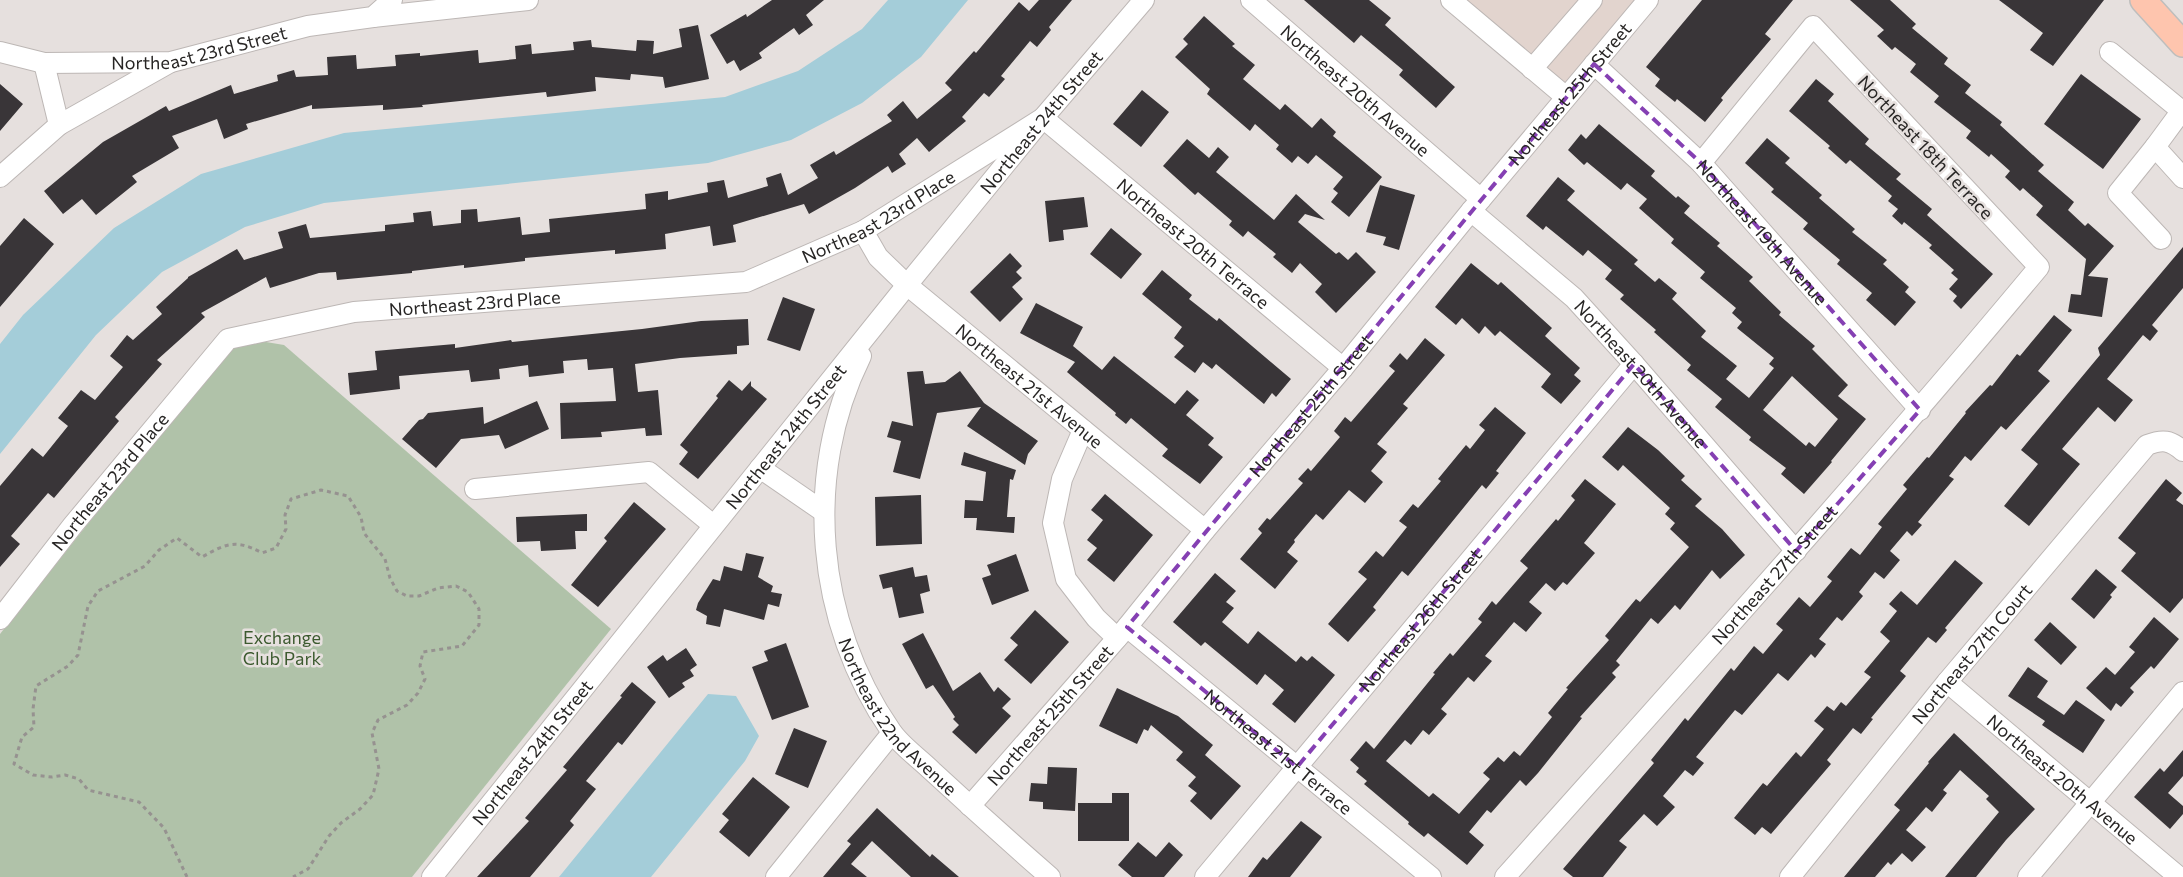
<svg xmlns="http://www.w3.org/2000/svg" width="2183" height="877" font-family="Commissioner,sans-serif">
  <style>
    .built { fill: #e2d4ce }
    .green { fill: #b0c2a9 }
    .water { fill: #a4cdd9 }
    .building { fill: #393538; fill-rule: evenodd }
    .lines { fill: none; stroke-linecap: round; stroke-linejoin: round }
    .minor-casing { stroke: #bdb7b5; stroke-width: 22 }
    .major-casing { stroke: #bebebd; stroke-width: 28 }
    .path { stroke: #969290; stroke-width: 3; stroke-dasharray: 4 4; stroke-linecap: butt }
    .minor { stroke: #fff; stroke-width: 20 }
    .major { stroke: #fec5ae; stroke-width: 25 }
    .marked { fill: none; stroke: #8540b3; stroke-width: 4; stroke-dasharray: 10 6; stroke-linejoin: round }
    .labels { text-anchor: middle; dominant-baseline: central; stroke-width: 5; stroke-linejoin: round; paint-order: stroke }
    .street-label { font-size: 18px; fill: #272524; stroke: #e6e0de }
    .park-label { font-size: 18px; fill: #3c5a2f; stroke: #e6e0de }
  </style>
  <rect width="100%" height="100%" fill="#e6e0de"/>
  <path class="built" d="M1458 0H1635L1562 87Z"/>
  <path class="green" d="M237 337 284 345 611 629 412 877H0V634Z"/>
  <path class="water" d="M888 0H968L921 57 862 103 791 140 708 163 324 203 245 227 162 272 96 335 0 454V344L23 315 114 228 201 174 344 133 725 97 798 71 862 29Z
    M708 694 736 696 759 736 745 761 651 877H559Z"/>
  <path class="building" d="M772 0H824L806 15 813 25 799 35 794 28 759 53 762 58 740 71 734 60 727 64 710 35 746 14 747 17Z
    M1039 0H1072L1049 27 1051 30 1037 47 1030 41 1001 76 1005 79 989 97 984 93 962 117 966 121 929 152 917 138 899 154 906 164 892 173 888 166 855 188 809 214 804 204 733 225 736 242 713 246 710 226 665 234 666 249 615 254V250L525 258V261L464 268V265L412 271V273L337 280 336 272 319 273 270 288 266 277 201 313 205 317 157 360 162 364 115 417 119 421 54 498 48 493 11 536 20 544 0 567V486L32 448 43 457 68 426 58 418 81 390 95 400 123 367 110 356 127 335 133 340 162 314 156 307 188 278V277L237 249 244 260 283 248 278 232 306 224 310 238 385 231V225L414 222 413 213 431 211 433 226 461 223V210L477 209 478 222 520 217 522 235 550 232 549 219 646 209 645 194 668 191V200L708 192 707 183 724 180 728 198 768 186 766 178 781 173 788 195 818 178 810 165 834 151 836 155 892 121 887 115 903 101 917 119 952 90 945 83 974 51 976 53 1019 2 1029 11Z
    M1304 0H1369L1391 18 1385 25 1455 87 1436 108 1399 75 1403 70 1361 35 1354 43Z
    M1702 0H1793L1765 34 1771 39 1721 98 1723 100 1705 122 1677 99 1675 102 1655 86 1660 79 1646 67Z
    M1850 0H1890L1916 24 1912 28 1948 58 1944 64 1971 85 1965 93 2002 122 2000 125 2044 165 2038 171 2074 202 2068 210 2085 226 2088 223 2114 246 2088 276 2108 278 2102 317 2068 312 2071 294 2081 295 2086 259 2036 215 2043 206 2023 188 2020 191 2005 177 2010 171 1991 154 1989 157 1966 138 1971 131 1934 102 1939 96 1910 72 1916 64 1895 47 1892 50 1877 36 1884 30Z
    M1999 0H2104L2053 66 2030 50 2043 33Z
    M1204 16 1235 44 1232 46 1255 65 1243 79 1280 110 1285 104 1312 128 1321 118 1336 132 1333 136 1382 177 1349 217 1331 202 1338 193 1333 189 1343 177 1316 155 1308 164 1298 156 1292 163 1276 149 1279 145 1255 124 1250 131 1207 94 1210 89 1175 57 1188 44 1183 39Z
    M698 25 709 79 665 88 663 77 631 74 630 80 595 77 596 91 547 97 546 92 422 105 423 107 383 110V105L312 109V105L246 124 248 129 224 139 217 119 172 136 179 148 132 176 137 182 96 215 82 199 63 214 44 191 103 142 166 106 169 111 231 85 234 94 278 81 277 75 294 70 296 77 328 75 327 57 356 55 357 69 396 66 395 55 420 53V56L478 50 479 63 516 59 515 46 531 44 532 54 574 50 573 42 591 40 592 47 636 51 637 40 654 41 653 54 682 47 679 29Z
    M2081 74 2141 119 2103 169 2044 124Z
    M1816 79 1834 94 1828 101 1869 139 1865 144 1901 174 1896 179 1932 209 1927 215 1993 274 1961 309 1953 301 1957 296 1949 289 1958 279 1951 273 1954 270 1929 248 1932 245 1904 222 1902 225 1892 216 1898 209 1888 201 1892 196 1850 160 1846 164 1828 148 1830 146 1789 111Z
    M0 84 23 104 0 131Z
    M1142 90 1169 112 1141 147 1113 124Z
    M1599 124 1655 171 1651 176 1676 198 1678 196 1690 206 1684 213 1720 243 1717 246 1753 277 1749 281 1781 312 1779 315 1815 346 1812 349 1848 385 1838 396 1866 419 1831 461 1832 462 1804 494 1781 474 1786 468 1749 440 1751 437 1715 407 1722 399 1687 370 1691 365 1654 332 1656 330 1620 299 1624 295 1605 279 1612 270 1588 250 1583 256 1546 226 1543 230 1526 216 1558 177 1575 191 1567 200 1638 260 1634 264 1655 282 1659 278 1677 293 1672 299 1706 331 1701 337 1737 366 1726 379 1749 398 1774 368 1769 364 1774 358 1737 328 1742 322 1732 313 1736 308 1700 278 1705 272 1671 243 1674 239 1639 208 1647 199 1627 183 1621 190 1587 162 1584 165 1568 150 1581 134 1586 139ZM1792 376 1838 419 1815 447 1809 442 1806 446 1763 410Z
    M1767 138 1790 158 1785 163 1822 195 1819 198 1855 229 1852 232 1887 260 1883 264 1909 287 1905 292 1916 302 1895 326 1866 300 1872 293 1837 264 1840 260 1803 229 1808 223 1771 192 1774 189 1745 163Z
    M1187 139 1209 158 1218 147 1229 157 1216 172 1274 220 1296 194 1325 220 1305 214 1298 222 1336 254 1339 252 1348 260 1356 252 1376 272 1336 313 1315 292 1322 284 1300 263 1292 273 1273 257 1276 254 1248 231 1243 237 1229 225 1232 221 1198 192 1195 195 1163 166Z
    M1380 185 1415 195 1399 250 1383 245 1386 237 1366 232Z
    M1084 197 1088 227 1063 230 1064 240 1049 242 1045 201Z
    M24 218 54 244 0 307V246Z
    M1111 228 1142 254 1121 279 1090 254Z
    M2183 247V288L2152 325 2158 331 2150 341 2143 335 2107 379 2133 400 2115 422 2098 407 2062 449 2080 464 2029 526 2004 506 2038 464 2021 450 2100 355 2098 348Z
    M1010 253 1022 266 1016 272 1022 278 1012 287 1023 299 1000 322 970 292Z
    M1471 263 1498 285 1501 282 1552 328 1545 336 1580 368 1574 375 1581 381 1561 404 1541 387 1551 374 1500 331 1495 336 1485 326 1479 334 1462 318 1456 325 1435 307Z
    M1162 270 1192 295 1189 299 1217 321 1219 318 1291 379 1276 397 1272 393 1264 404 1216 364 1212 369 1203 362 1195 373 1174 357 1184 346 1174 338 1182 327 1142 294Z
    M783 297 815 309 800 351 767 340Z
    M1036 303 1083 327 1073 346 1102 370 1114 356 1175 404 1187 390 1199 400 1186 415 1214 438 1208 445 1223 457 1200 484 1162 456 1168 449 1131 418 1126 424 1115 415 1116 413 1067 372 1075 362 1020 333Z
    M2054 315 2072 330 2038 371 2050 381 2006 430 2001 426 1971 461 1965 456 1949 476 1954 479 1918 522 1922 525 1912 536 1907 531 1890 551 1900 560 1884 579 1875 572 1859 592 1863 596 1842 621 1837 617 1819 639 1826 644 1815 658 1811 654 1788 681 1778 673 1742 715 1735 710 1696 757 1704 763 1693 776 1685 770 1663 796 1675 807 1657 826 1644 814 1619 841 1627 847 1603 877H1573L1563 869 1654 763 1651 760 1673 733 1685 718 1688 721 1731 668 1734 671 1754 646 1763 654 1783 630 1776 624 1799 597 1810 607 1832 581 1827 577 1851 548 1860 555 1882 527 1878 524 1907 489 1903 485 1927 457 1929 458 1966 413 1965 412 1990 385 1992 386 2017 354 2020 356Z
    M748 319 749 345 737 346V354L680 358 635 364 638 392 658 390 662 435 646 436 645 428 601 432 602 437 561 439 560 403 616 401 613 368 588 370 587 359 563 361 564 373 529 377 528 365 499 369 500 379 471 382 469 370 399 376 400 389 350 395 348 373 377 370 375 351 455 344V348L511 340 512 342 642 329 701 321Z
    M1425 338 1445 355 1403 404 1408 408 1377 444 1387 452 1371 471 1383 482 1365 503 1349 490 1323 520 1316 514 1294 540 1295 542 1287 552 1298 561 1275 589 1240 559 1262 533 1258 529 1267 518 1270 520 1303 483 1298 479 1308 468 1311 471 1340 437 1334 431 1345 417 1351 422 1395 371 1389 366 1400 353 1407 360Z
    M923 371 925 384 945 382 960 371 984 403 1038 441 1028 454 1025 465 967 426 981 407 937 413 920 479 893 472 901 441 887 437 892 421 913 426 907 372Z
    M729 380 742 391 751 381V386L767 399 698 479 679 464 688 452 680 445 718 398 716 396Z
    M537 401 549 429 505 449 499 435 461 439 436 468 402 439 419 420 423 419 428 413 483 407 484 424Z
    M1495 407 1526 433 1496 471 1499 473 1486 489 1482 485 1408 576 1402 571 1373 607 1376 610 1348 642 1328 624 1367 579 1358 572 1376 551 1383 557 1407 527 1399 521 1413 504 1418 508 1441 481 1438 479 1466 445 1470 449 1485 430 1479 425Z
    M1628 427 1658 450 1685 476 1681 480 1702 499 1695 506 1722 529 1745 555 1720 579 1712 570 1680 610 1675 605 1658 624 1651 618 1616 661 1620 665 1612 673 1616 677 1580 717 1582 718 1538 773 1526 786 1520 780 1491 813 1487 810 1469 832 1484 845 1467 865 1428 833 1424 837 1408 824 1409 822 1364 784 1367 781 1356 772 1359 768 1350 760 1366 741 1374 749 1435 674 1433 673 1450 653 1453 656 1482 622 1478 619 1492 601 1496 605 1528 568 1520 561 1556 519 1558 521 1575 500 1571 496 1585 479 1616 504 1584 543 1595 553 1567 585 1563 582 1555 591 1546 583 1529 602 1542 613 1526 632 1514 622 1485 656 1492 661 1474 682 1468 677 1441 709 1447 714 1429 735 1423 730 1411 745 1405 740 1386 761 1429 797 1433 793 1459 814 1490 779 1483 773 1498 757 1504 762 1514 751 1520 756 1552 717 1548 713 1568 689 1566 688 1609 640 1605 636 1636 599 1640 602 1689 547 1670 529 1675 523 1665 514 1670 508 1623 465 1618 471 1602 457Z
    M964 452 1016 470 1013 480 1010 479 1007 517H1015L1014 533 976 530 977 518H964L965 500 983 501 986 472 961 465Z
    M2166 479 2182 493 2176 500 2183 505V598L2170 613 2121 571 2136 553 2118 538Z
    M1105 494 1153 535 1114 582 1087 560 1097 548 1087 540 1103 520 1091 510Z
    M921 495 922 544 876 546 875 497Z
    M634 502 666 529 598 607 571 585 607 541 604 538Z
    M587 514V531H575L576 549 541 551 540 541 517 542 516 517Z
    M746 553 764 557 758 577 773 586 771 592 782 594 779 607 768 604 764 620 724 609 720 627 706 624 707 616 696 610 698 603 713 579 720 581 724 566 742 571Z
    M1016 554 1029 591 992 605 982 578 991 575 987 565Z
    M1955 560 1983 583 1945 628 1947 630 1936 643 1928 637 1900 671 1906 676 1871 718 1873 719 1861 734 1853 728 1827 760 1831 764 1771 834 1762 827 1755 835 1734 818 1763 783 1767 786 1796 752 1801 757 1824 729 1814 721 1827 706 1834 711 1841 702 1846 706 1871 677 1864 672 1890 641 1880 632 1897 611 1889 604 1901 591 1917 605Z
    M913 567 915 577 927 575 930 591 920 594 924 613 899 618 892 587 883 589 879 575Z
    M2096 569 2117 587 2110 595 2112 597 2094 619 2071 599Z
    M1215 573 1236 591 1226 602 1234 608 1222 622 1248 644 1258 631 1296 662 1301 656 1307 661 1312 656 1335 675 1295 723 1272 704 1284 690 1265 674 1257 685 1205 642 1201 646 1173 622Z
    M1035 610 1069 642 1031 684 1004 660 1018 645 1010 638Z
    M2154 617 2179 639 2154 669 2151 666 2130 688 2134 692 2121 707 2116 703 2111 711 2086 688 2106 667 2115 675 2135 652 2129 647Z
    M2050 622 2077 647 2061 665 2034 640Z
    M923 633 953 691 980 672 994 692 998 687 1011 699 1002 708 1011 716 976 754 952 732 959 725 953 719 955 717 933 685 926 689 902 644Z
    M786 643 809 707 772 720 752 667 768 661 764 651Z
    M686 648 697 665 690 670 694 676 682 683 685 687 669 698 647 667 663 655 667 661Z
    M2028 667 2048 681 2037 697 2064 715 2076 700 2105 720 2083 753 2042 725 2045 721 2008 696Z
    M632 682 656 702 622 745 618 742 586 781 596 789 570 821 574 825 530 877H477L529 821 525 818 567 770 563 767 622 697 620 696Z
    M1117 688 1178 716 1213 745 1205 755 1241 786 1211 820 1190 801 1197 793 1188 786 1196 777 1176 760 1183 752 1151 725 1148 731 1144 729 1137 744 1099 726Z
    M794 728 827 741 808 788 775 774Z
    M1954 733 2035 809 2006 840 1976 877H1945L1999 812 1986 799 1989 796 1960 770 1943 790 1947 793 1932 812 1926 807 1906 830 1926 847 1912 862 1902 853 1891 865 1888 862 1875 877H1844L1900 810 1894 805 1929 763 1928 762Z
    M2183 750V776L2168 793 2183 806V814L2170 829 2134 797 2160 768 2164 772Z
    M1048 767 1077 768 1075 811 1043 809V802L1029 801 1031 783 1047 784Z
    M753 777 790 807 749 857 719 832 729 820 722 814Z
    M1112 793H1129V841H1078V803H1112Z
    M877 808 930 857 932 854 959 877H911L872 841 851 864 867 877H823L851 844 847 841Z
    M1301 821 1322 837 1290 877H1248L1263 857 1267 860Z
    M1138 842 1156 857 1169 842 1183 855 1164 877H1132L1118 865Z"/>
  <g class="lines">
    <defs>
      <g id="minor">
        <path id="s1" d="M1251 0 1481 199"/>
        <path d="M1451 0 1566 97"/>
        <path d="M373 17 528 0"/>
        <path id="s2" d="M0 52 44 63 171 62 308 26 373 17 392 0"/>
        <path d="M2110 52 2183 112"/>
        <path d="M44 63 59 125"/>
        <path id="s3" d="M1594 64 1701 163 1920 410"/>
        <path d="M1532 69 1592 0"/>
        <path d="M2183 109 2155 147 2183 178"/>
        <path d="M2155 147 2118 193 2161 239"/>
        <path d="M0 177 59 125 169 63"/>
        <path id="s4" d="M1471 211 1574 298 1634 364 1796 551"/>
        <path id="s5" d="M863 231 878 257 907 285 1205 530"/>
        <path id="s6" d="M861 356C802 475 816 623 891 731 901 746 919 758 932 771 971 807 1010 842 1050 877"/>
        <path d="M1083 430 1062 479 1053 523 1066 579 1096 618 1117 638"/>
        <path d="M760 468 824 512"/>
        <path d="M475 489 649 472 713 525"/>
        <path id="s7" d="M0 619 73 525 228 339 354 312 746 282 863 231 1043 118 1343 368"/>
        <path id="s8" d="M1127 627 1431 877"/>
        <path id="s9" d="M1947 682 2179 877"/>
        <path id="s10" d="M970 806 1127 627 1205 530 1343 368 1471 211 1648 0"/>
        <path id="s11" d="M432 877 907 285 1043 118 1144 0"/>
        <path d="M776 877 892 733"/>
        <path id="s12" d="M1205 877 1634 364"/>
        <path id="s13" d="M1505 877C1685 675 1866 475 2039 267L1813 26 1701 163"/>
        <path id="s14" d="M1790 877 1947 682 2147 445C2163 439 2170 440 2183 451"/>
        <path d="M2028 877 2183 692"/>
      </g>
      <path id="major" d="M2143 0 2183 44"/>
    </defs>
    <use href="#minor" class="minor-casing"/>
    <use href="#major" class="major-casing"/>
    <path class="path" d="M187 877 164 828 139 802 88 790 79 779 65 775 52 777 33 775 14 764 22 737 34 727 33 709 36 686 68 666 78 655 88 606 98 591 145 566 159 550 177 538 202 557C227 543 236 539 262 553L276 548 286 529 285 515 291 499 321 490 348 496 361 517 364 533 385 559 390 578 397 591 407 596H419L438 588 456 586 468 592 479 609V625L462 646 423 652 420 666 425 679 418 693 407 705 378 720 372 733 379 769 373 795 360 809 341 823 329 836 308 869 293 877"/>
    <use href="#minor" class="minor"/>
    <use href="#major" class="major"/>
  </g>
  <path class="marked" d="M1594 64 1701 163 1920 410 1796 551 1634 364 1297 767 1127 627Z"/>
  <g class="labels">
    <g class="street-label">
      <text stroke="none"><textPath href="#s2" startOffset="202">Northeast 23rd Street</textPath></text>
      <text stroke="none"><textPath href="#s1" startOffset="138">Northeast 20th Avenue</textPath></text>
      <text stroke="none"><textPath href="#s10" startOffset="931">Northeast 25th Street</textPath></text>
      <text stroke="none"><textPath href="#s11" startOffset="970">Northeast 24th Street</textPath></text>
      <text transform="translate(1926 147) rotate(47)">Northeast 18th Terrace</text>
      <text stroke="none"><textPath href="#s7" startOffset="1031">Northeast 23rd Place</textPath></text>
      <text stroke="none"><textPath href="#s3" startOffset="238">Northeast 19th Avenue</textPath></text>
      <text stroke="none"><textPath href="#s7" startOffset="1419">Northeast 20th Terrace</textPath></text>
      <text stroke="none"><textPath href="#s7" startOffset="611">Northeast 23rd Place</textPath></text>
      <text stroke="none"><textPath href="#s4" startOffset="236">Northeast 20th Avenue</textPath></text>
      <text stroke="none"><textPath href="#s5" startOffset="229">Northeast 21st Avenue</textPath></text>
      <text stroke="none"><textPath href="#s10" startOffset="526">Northeast 25th Street</textPath></text>
      <text stroke="none"><textPath href="#s11" startOffset="565">Northeast 24th Street</textPath></text>
      <text stroke="none"><textPath href="#s7" startOffset="176">Northeast 23rd Place</textPath></text>
      <text stroke="none"><textPath href="#s13" startOffset="405">Northeast 27th Street</textPath></text>
      <text stroke="none"><textPath href="#s12" startOffset="335">Northeast 26th Street</textPath></text>
      <text stroke="none"><textPath href="#s14" startOffset="288">Northeast 27th Court</textPath></text>
      <text stroke="none"><textPath href="#s6" startOffset="386">Northeast 22nd Avenue</textPath></text>
      <text stroke="none"><textPath href="#s10" startOffset="121">Northeast 25th Street</textPath></text>
      <text stroke="none"><textPath href="#s11" startOffset="160">Northeast 24th Street</textPath></text>
      <text stroke="none"><textPath href="#s8" startOffset="196">Northeast 21st Terrace</textPath></text>
      <text stroke="none"><textPath href="#s9" startOffset="151">Northeast 20th Avenue</textPath></text>
    </g>
    <g class="park-label">
      <text x="282" y="637">Exchange<tspan x="282" dy="21">Club Park</tspan></text>
    </g>
  </g>
</svg>
